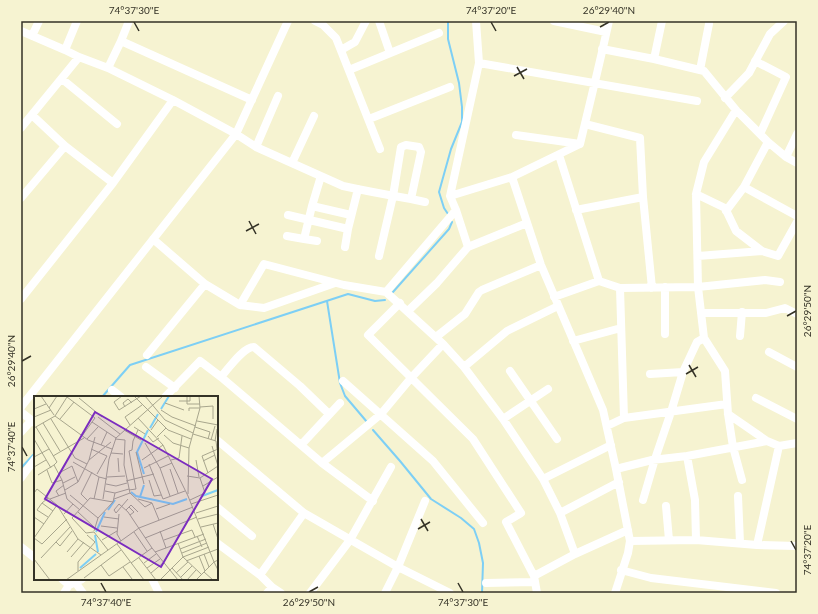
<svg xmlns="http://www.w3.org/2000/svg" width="818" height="614" font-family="Lato,sans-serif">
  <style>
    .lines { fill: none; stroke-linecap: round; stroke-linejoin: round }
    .stream { stroke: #7dcff5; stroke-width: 2 }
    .minor { stroke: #fff; stroke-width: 8 }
    .ticks { fill: none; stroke: #343226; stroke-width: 1.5 }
    .inset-river { fill: none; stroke: #7dcff5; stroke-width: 2 }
    .inset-road { fill: none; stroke: #a8a68d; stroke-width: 1 }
    .view { fill: #7b2cbf; fill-opacity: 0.15; stroke: #7b2cbf; stroke-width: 2 }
    .inset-edge { fill: none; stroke: #343226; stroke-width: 2 }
    .neatline { fill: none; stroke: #343226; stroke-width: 1.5 }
    .ticks-label { font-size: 10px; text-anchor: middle; fill: #343226 }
  </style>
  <rect width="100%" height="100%" fill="#f6f3d1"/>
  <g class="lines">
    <path class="stream" d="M448 21V39L459 83 462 107V122L451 149 439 192 444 208 448 214
      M393 292 449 229 452 222
      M327 301 340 383 345 396 367 422
      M102 397 130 365 348 294 375 301 385 300
      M373 430 400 461 431 499 461 518 474 529 479 543 483 563 482 593
      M21 468 35 453"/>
    <path class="minor" d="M315 21 323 25 336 38 380 149
      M379 21 390 53
      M554 21 606 32
      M21 31 65 50 79 57 108 68 173 100 236 134 256 147 343 186C366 191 388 195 411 199L421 152 419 147 406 145 401 147 393 196 379 256
      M32 36 39 21
      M121 41 252 100
      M602 49 654 59 704 71 736 110 768 142 786 157 797 163
      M65 50 77 21
      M341 50 355 42 366 21
      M654 59 662 21
      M755 61 786 77 760 134
      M479 63 697 101
      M108 68 121 41 129 21
      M349 70 439 33
      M700 70 709 24
      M62 79 117 124
      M725 98 749 73 770 34 784 21
      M736 110 704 162 696 194 698 287 704 338 725 371 728 414 733 447 742 480
      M32 115 65 146 113 183
      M369 119 450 87
      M585 124 640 138 643 197 652 288
      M21 128 79 57
      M516 135 580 144
      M256 147 278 96
      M559 155 599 281
      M786 157 797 134
      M292 163 314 116
      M321 176 312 206 351 215
      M512 177 541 265 603 410 616 469 630 541 628 553 615 593
      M744 187 797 216
      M696 194 725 208 736 231 762 251 778 256 797 222
      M450 196 512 177 580 144C590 103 600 62 609 21
      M21 198 65 146
      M411 199 425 202
      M312 206 304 239 317 241
      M576 210 643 197
      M726 211 744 187 768 142
      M288 215 348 229 358 189
      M287 236 304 239
      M153 239 205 284 240 305 264 308 335 283
      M345 247 348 229
      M468 247 456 210 450 196 479 63 476 21
      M698 256 762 251
      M620 288 624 418
      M386 292 443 344 464 367 503 419 543 479 560 513 575 554 628 530
      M554 297 599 281 620 288 698 287 765 280 780 282
      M21 299 113 183 173 100
      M400 303 368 335 473 439 521 513 506 522 534 576 537 593
      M240 305 264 264 344 285 386 292 456 210
      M408 311 437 283 468 247 527 223
      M701 313H766L785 308 797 314
      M665 334V287
      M740 336 742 312
      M436 337 465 314 479 292 482 290 541 265
      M573 341 621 328
      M769 352 797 367
      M147 355 205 284
      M146 367 175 388
      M464 367 507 331 558 306
      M510 371 557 439
      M650 374 683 372
      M221 377C229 368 243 347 254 347L300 386 329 414
      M343 381 433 461 483 523
      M112 390 121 397
      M165 397 200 361 221 377 322 463 373 501
      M756 398 797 419
      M21 407 236 134 288 21
      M21 412 35 423
      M728 414 767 441
      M503 419 548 389
      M607 426 624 418 727 404
      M21 432 32 420
      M217 440 304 513 398 567 450 593
      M301 445 340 403
      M687 456 695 500 696 540
      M322 463 381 414 411 378 443 344
      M616 469 652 460 687 456 767 441 779 446 797 443
      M21 478 35 459
      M543 479 611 445
      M738 496 740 543
      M643 500 655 459 671 412 683 372 697 342 704 338
      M666 506 669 540
      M217 507 252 536
      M560 513 619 482
      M630 541 696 540 757 545 797 546
      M217 543 260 575 272 587 281 593
      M757 545 779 446
      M21 547 35 558
      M621 570 651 578 776 593
      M260 575 304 513
      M534 576 575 554
      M62 579 69 585
      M152 579 159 593
      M75 582 83 593
      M486 583 535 582
      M64 593 69 585 82 579
      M267 593 272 587
      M310 593 350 540 391 467
      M385 593 398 567 425 501"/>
  </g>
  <path class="ticks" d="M134 22 139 31M491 22 496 31M600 27 609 22M517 67 524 79M514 76 527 69M249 221 256 234M246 231 259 224M787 316 796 311M22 361 31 356M689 365 696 377M686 374 698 367M22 447 27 456M421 519 428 531M418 529 430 522M791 541 796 550M101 583 106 592M458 583 463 592M309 592 318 587"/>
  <g transform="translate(34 396)">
    <rect width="184" height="184" fill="#f6f3d1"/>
    <path class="inset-river" d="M127 13 135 0M116 32 124 18M110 78 103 56 114 34M97 96 102 100 139 108 153 103M168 100 184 94M106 101 110 89M74 114 81 104M62 136 71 116M61 139 64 156M46 172 62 158"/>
    <path class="inset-road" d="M7 0 20 19M88 0 80 6 85 14 107 0M100 0 134 34 157 43M111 0 131 24 159 37M153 0V8H166M45 2 68 21M145 5H156V0M131 7 150 14M91 11 89 7 94 3 98 7M166 11 179 10V23M15 12 23 0M0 13 12 8M127 14 138 21 162 30M155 15V12H166M21 20 54 44 78 53M0 21 17 14M64 21 86 38M104 22 129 49 154 100 180 166 162 184M17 23 41 62 53 68M26 23 40 6M163 25 184 29M9 27 26 55M96 29 91 21 108 9M2 31 23 66 20 69M100 31 111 38M161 31 176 36 174 43M0 32 21 20 33 1 61 22 58 26 82 42M90 34 107 44M117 34 124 24M159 38 182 45 183 53M130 39 139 47 155 52M48 40 58 26M114 40 119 46 125 42M123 41 132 32M0 43 17 72M53 43 64 31M81 43 91 44 90 69 96 97M177 44 181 30M181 45 183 33M111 47 126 72 136 100M67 49 73 36M178 50 184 70M57 53 73 60M102 56 110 88M77 57 89 58M19 60 50 42M0 61 15 53M84 62 85 76M55 64 77 46M108 64 129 49M137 64 145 62 148 40M162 64 165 81M169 65 181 59M39 66 65 81 73 83M115 68 129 103 151 95M0 71 12 64M110 72 134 60M126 72 138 67M136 73 144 97M13 74 18 87 28 84M25 77 38 70 44 86M174 77 168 60 184 53M63 78 73 60M4 79 20 69 28 84 33 103 46 114M153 80 166 82 184 70M73 81 91 80M115 84 120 100 127 99M92 85 120 78M29 87 41 81M72 88 82 90 93 87M169 90 184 81M31 94 44 86 55 64 61 41M95 94 102 93 95 55 98 54 99 45 104 34M71 95 81 97 95 93M0 97 3 93 23 109 44 143M154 98 155 52 166 12 165 0M36 99 64 122M25 100 22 95 30 89M14 102 8 107 19 115M16 103 32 97M60 103 65 81M69 103 75 63 82 42 129 0M80 103 96 97 111 111 118 107M104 103 118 107 125 124M156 104 171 97 166 82M54 105 47 98 58 76M8 107 3 114 14 121M157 108 184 99M95 111 100 116 96 119M122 113 136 108M80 114 85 108 94 116 118 152 144 184M80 114 82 117 94 103M92 114 97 109 104 116M44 116 60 131M162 117 184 110M30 118 39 108M85 118 83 138 87 145M0 121 10 128M70 121 85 123M164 123 184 118M179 128 184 143M67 130 83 132M167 131 184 127M60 135 64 122 79 106 81 97M126 135 132 152M100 136 113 155M163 140 168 151M0 142 8 148 33 123M0 142 23 109M111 142 163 121M68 144 83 135M130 144 158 134 161 141M22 146 26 150 38 135M144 147 149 161 175 151M83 148 110 184M146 153 172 143M74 154 60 136 52 137 38 122 56 102 79 106M33 156 44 143 67 159M121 156 170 138M148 157 173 147M170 158 175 171M165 160 171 175M37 161 50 146M7 162 36 131M105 162 122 184M0 163 16 184M184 164 180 166 184 174M152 165 184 153M97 167 118 152M110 167 122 158M67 169 75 180 96 166M89 171 98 183M113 172 126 163M138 172 149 184M44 175V166L61 146 53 139M170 176 179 184M117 177 129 167M142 177 154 166M147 181 158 170M50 182 87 154M32 184 105 132 159 111M126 184 149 161 167 178M153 184 162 174"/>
    <path class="view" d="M61 16 178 83 127 171 11 103Z"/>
    <rect width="184" height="184" class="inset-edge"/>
  </g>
  <rect width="818" height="614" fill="none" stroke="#f6f3d1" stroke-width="44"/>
  <rect x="22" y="22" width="774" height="570" class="neatline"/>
  <g class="ticks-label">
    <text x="134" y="14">74°37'30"E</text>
    <text x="491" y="14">74°37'20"E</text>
    <text x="609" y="14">26°29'40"N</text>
    <text transform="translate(807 311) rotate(-90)" y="4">26°29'50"N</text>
    <text transform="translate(11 361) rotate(-90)" y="4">26°29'40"N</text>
    <text transform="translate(11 447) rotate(-90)" y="4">74°37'40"E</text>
    <text transform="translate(807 550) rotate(-90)" y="4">74°37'20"E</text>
    <text x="106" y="606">74°37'40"E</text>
    <text x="309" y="606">26°29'50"N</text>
    <text x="463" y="606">74°37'30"E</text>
  </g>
</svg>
